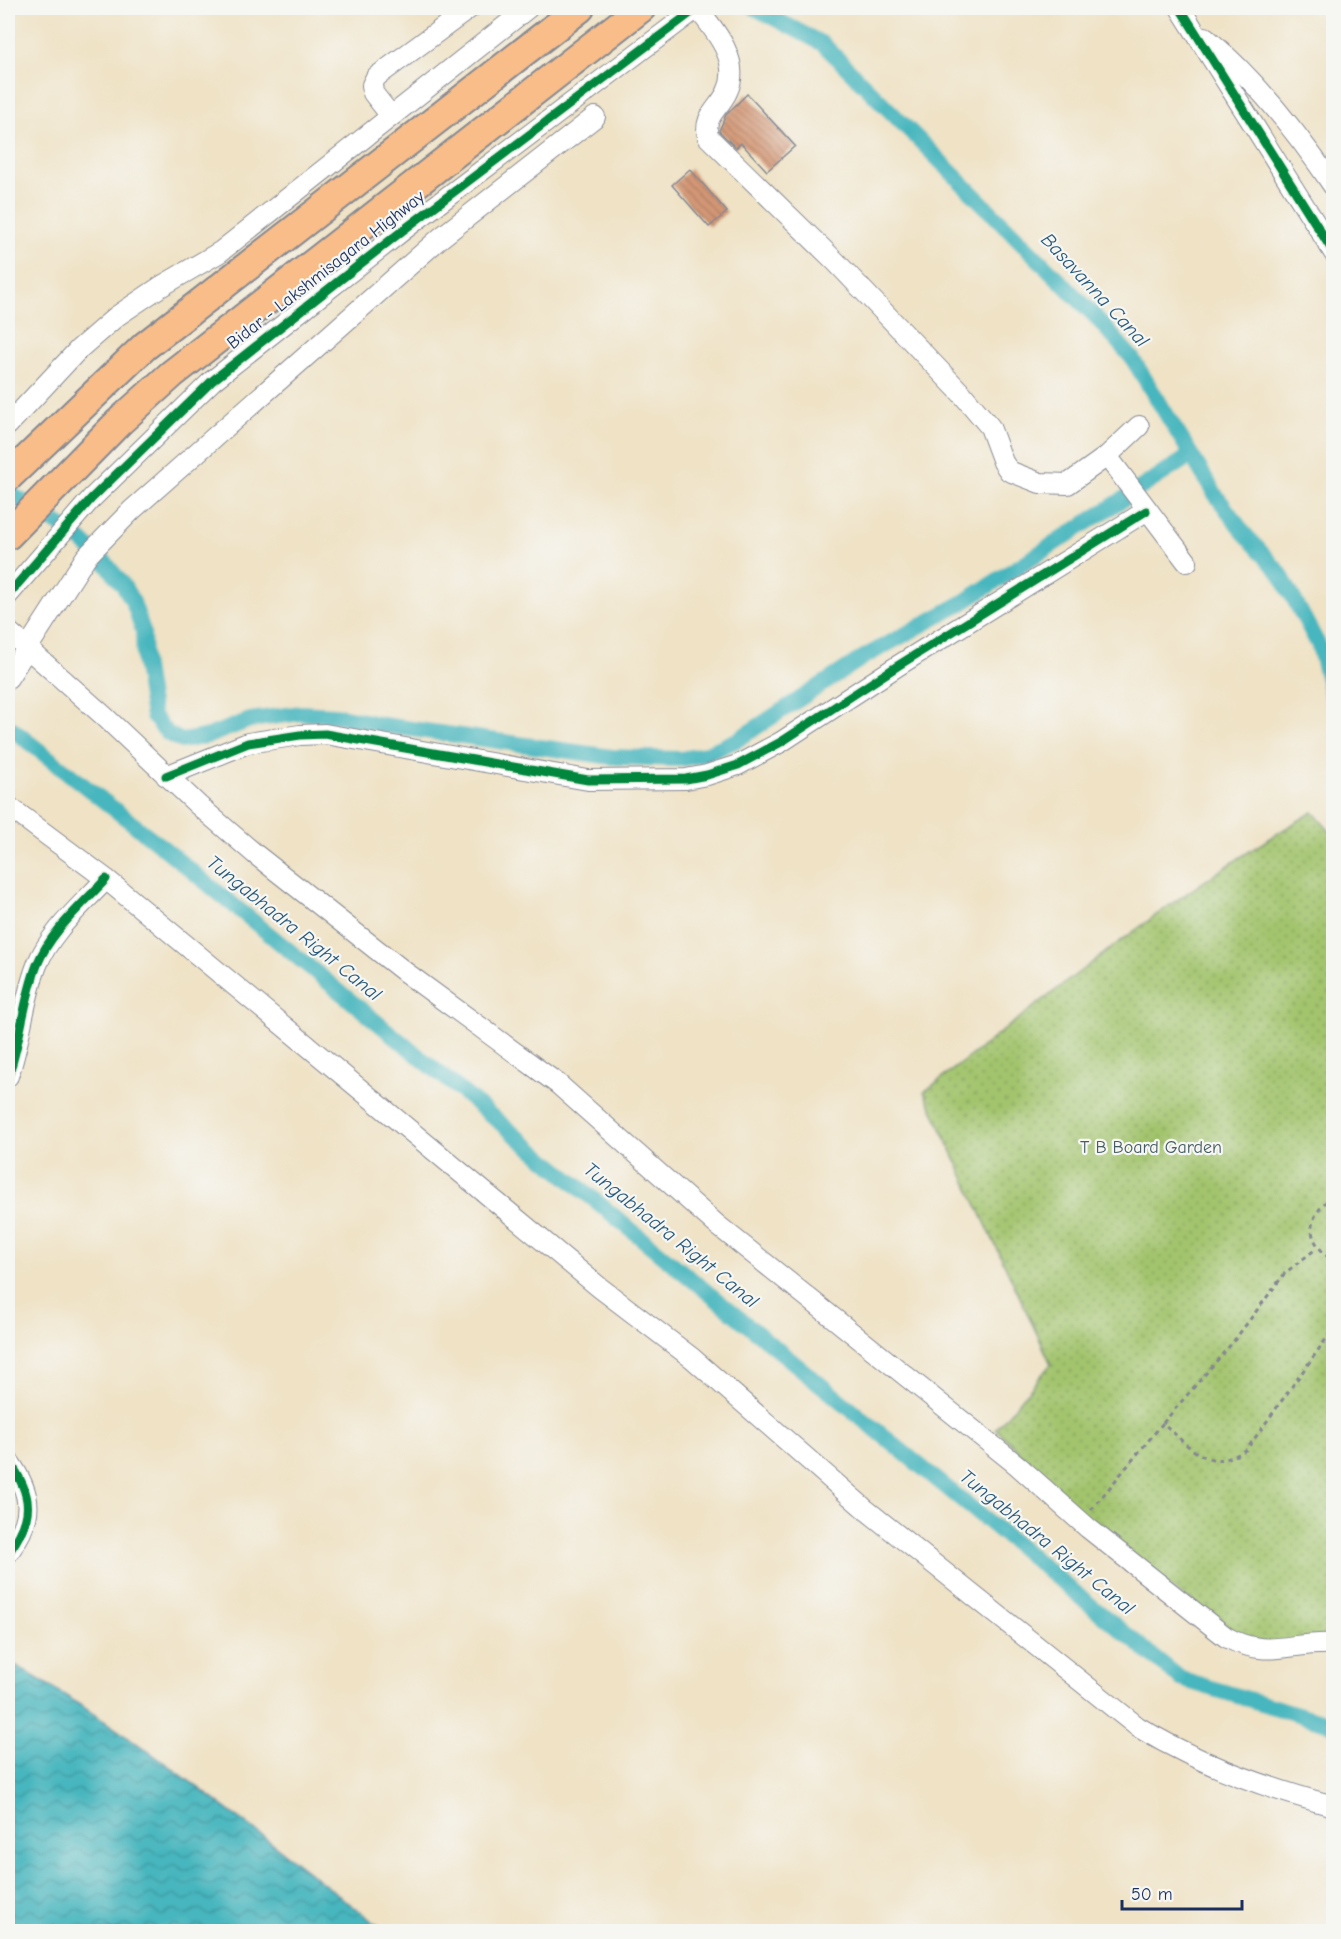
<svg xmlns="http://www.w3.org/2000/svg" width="1341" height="1939" font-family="'Comic Neue',sans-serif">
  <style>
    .park { fill: url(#park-dots); stroke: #5f7a66; stroke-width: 1.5 }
    .water { fill: url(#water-waves); stroke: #31728e; stroke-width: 1.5 }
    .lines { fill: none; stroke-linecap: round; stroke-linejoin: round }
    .canal { stroke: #47b6be; stroke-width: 16 }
    .building { fill: url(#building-back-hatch) }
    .minor-casing { stroke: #858892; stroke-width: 22 }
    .highway-casing { stroke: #858892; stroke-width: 32 }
    .path { stroke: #858892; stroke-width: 3; stroke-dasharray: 4.5 4.5; stroke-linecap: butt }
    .minor { stroke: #fff; stroke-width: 20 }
    .highway { stroke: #f8bd89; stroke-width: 28 }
    .cycleway-casing { stroke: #f6f6f2; stroke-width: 13 }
    .cycleway { stroke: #00873e; stroke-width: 9 }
    .labels { text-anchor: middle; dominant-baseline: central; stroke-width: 4.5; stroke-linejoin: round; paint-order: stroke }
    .street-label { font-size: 18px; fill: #1b2f5e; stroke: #f6f6f2 }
    .park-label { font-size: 18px; fill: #445c62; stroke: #f6f6f2 }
    .water-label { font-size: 20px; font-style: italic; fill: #28587b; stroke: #f6f6f2 }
  </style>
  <defs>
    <pattern id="park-dots" width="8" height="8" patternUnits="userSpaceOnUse" patternTransform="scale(1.5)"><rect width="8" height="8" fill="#a3c46d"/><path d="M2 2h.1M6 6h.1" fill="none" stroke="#84a05d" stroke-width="1.8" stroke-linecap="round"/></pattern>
    <pattern id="water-waves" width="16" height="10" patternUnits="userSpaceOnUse" patternTransform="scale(1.5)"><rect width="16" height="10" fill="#47b6be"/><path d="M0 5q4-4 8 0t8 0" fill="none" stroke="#3a949e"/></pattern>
    <pattern id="building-back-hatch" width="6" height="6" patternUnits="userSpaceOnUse" patternTransform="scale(1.5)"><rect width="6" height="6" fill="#d49876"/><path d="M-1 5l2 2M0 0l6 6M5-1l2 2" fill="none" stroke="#ab7c64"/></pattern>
  </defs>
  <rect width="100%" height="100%" fill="#f6f6f2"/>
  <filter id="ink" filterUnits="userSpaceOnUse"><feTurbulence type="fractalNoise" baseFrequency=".0167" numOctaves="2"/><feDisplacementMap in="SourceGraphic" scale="12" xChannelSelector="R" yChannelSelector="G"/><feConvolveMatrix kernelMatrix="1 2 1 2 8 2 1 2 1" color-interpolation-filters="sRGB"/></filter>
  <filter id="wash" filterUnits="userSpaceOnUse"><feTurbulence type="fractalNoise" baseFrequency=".008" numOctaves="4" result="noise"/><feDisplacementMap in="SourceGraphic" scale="24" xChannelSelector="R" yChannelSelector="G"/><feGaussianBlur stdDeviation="1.35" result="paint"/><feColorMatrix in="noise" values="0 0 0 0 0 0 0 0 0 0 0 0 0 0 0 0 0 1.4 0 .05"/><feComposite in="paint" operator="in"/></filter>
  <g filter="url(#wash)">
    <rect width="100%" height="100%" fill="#efe2c5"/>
    <path class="park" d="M1313 812 1333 835V1646L1261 1650 1117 1550 996 1429 1051 1364 924 1092C1051 994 1175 893 1313 812Z"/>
    <path class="water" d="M8 1661C142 1738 263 1837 385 1931H8Z"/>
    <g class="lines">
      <path class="canal" d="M755 8 823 44 1094 315 1132 358 1215 494 1244 533 1280 573 1319 646 1334 703
        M8 492 75 535 104 561 123 585 133 602 143 631 144 661 153 716 167 733 182 741 208 736 250 720 301 713 336 715 383 725 612 757 681 759 705 754 737 740 864 657 962 603 1190 456
        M8 726 160 845 1181 1679 1334 1725"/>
    </g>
    <g id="blocks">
      <path class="building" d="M747 94 795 146 767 171 741 143 736 148 719 131 726 115Z
        M690 169 727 212 709 227 672 185Z"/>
    </g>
  </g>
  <g filter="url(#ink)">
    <use href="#blocks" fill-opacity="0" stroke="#858892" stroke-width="1.5"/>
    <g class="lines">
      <defs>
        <path id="minor" d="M1180 8 1334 253
          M1205 37C1256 80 1297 132 1334 187
          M391 116 373 93 372 85 376 77 470 8
          M8 425 79 349 117 316 160 287 220 252 528 8
          M1107 456 1187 562
          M8 595 91 499 212 381 402 231 697 8C715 30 742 62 727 92 719 109 703 116 708 137L836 262 963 395 990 427 1003 462 1009 471 1040 483 1068 484 1107 456 1139 426
          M8 631 104 716 198 805 255 854 405 972 558 1084 716 1224 1017 1465 1088 1528 1226 1637C1267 1660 1291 1641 1334 1644
          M8 678 86 557 132 510 439 239 595 117
          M166 776 248 743 300 735 325 734 588 780 686 779 707 775 738 765 781 742 899 665 1146 511
          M8 806 106 879 599 1287 692 1358 865 1509 1138 1727C1199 1764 1265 1788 1334 1806
          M8 1076C21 1040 23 1001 37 965 50 932 82 905 106 879
          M8 1460C34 1496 34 1518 8 1553"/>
        <path id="highway" d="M8 477 145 346 580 8
          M8 535 119 422 172 374 641 8"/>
      </defs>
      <use href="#minor" class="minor-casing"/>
      <use href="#highway" class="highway-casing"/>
      <path class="path" d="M1334 1195C1304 1219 1305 1239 1334 1262
        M1163 1423 1233 1342 1285 1273 1317 1248
        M1091 1510 1163 1423C1191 1448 1209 1475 1247 1449L1334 1328"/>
      <use href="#minor" class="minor"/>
      <use href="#highway" class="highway"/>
      <defs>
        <path id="cycleway" d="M1180 8 1334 253
          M8 595 91 499 212 381 402 231 697 8
          M166 776 248 743 300 735 325 734 588 780 686 779 707 775 738 765 781 742 899 665 1146 511
          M8 1076C21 1040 23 1001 37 965 50 932 82 905 106 879
          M8 1460C34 1496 34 1518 8 1553"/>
      </defs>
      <use href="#cycleway" class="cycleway-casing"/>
      <use href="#cycleway" class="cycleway"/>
    </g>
  </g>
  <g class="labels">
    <g class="street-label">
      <text transform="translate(326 270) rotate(-38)">Bidar - Lakshmisagara Highway</text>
    </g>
    <g class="park-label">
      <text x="1151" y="1147">T B Board Garden</text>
    </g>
    <g class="water-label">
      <text transform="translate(1095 290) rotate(47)">Basavanna Canal</text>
      <text transform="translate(294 928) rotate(39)">Tungabhadra Right Canal</text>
      <text transform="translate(671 1235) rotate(39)">Tungabhadra Right Canal</text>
      <text transform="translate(1047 1542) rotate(39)">Tungabhadra Right Canal</text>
    </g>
  </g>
  <rect width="1341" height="1939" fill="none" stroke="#f6f6f2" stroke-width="30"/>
  <path d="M1122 1900v9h120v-9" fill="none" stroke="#1b2f5e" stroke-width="3"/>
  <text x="1131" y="1900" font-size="18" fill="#1b2f5e" stroke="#f6f6f2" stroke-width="4.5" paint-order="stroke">50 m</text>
</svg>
